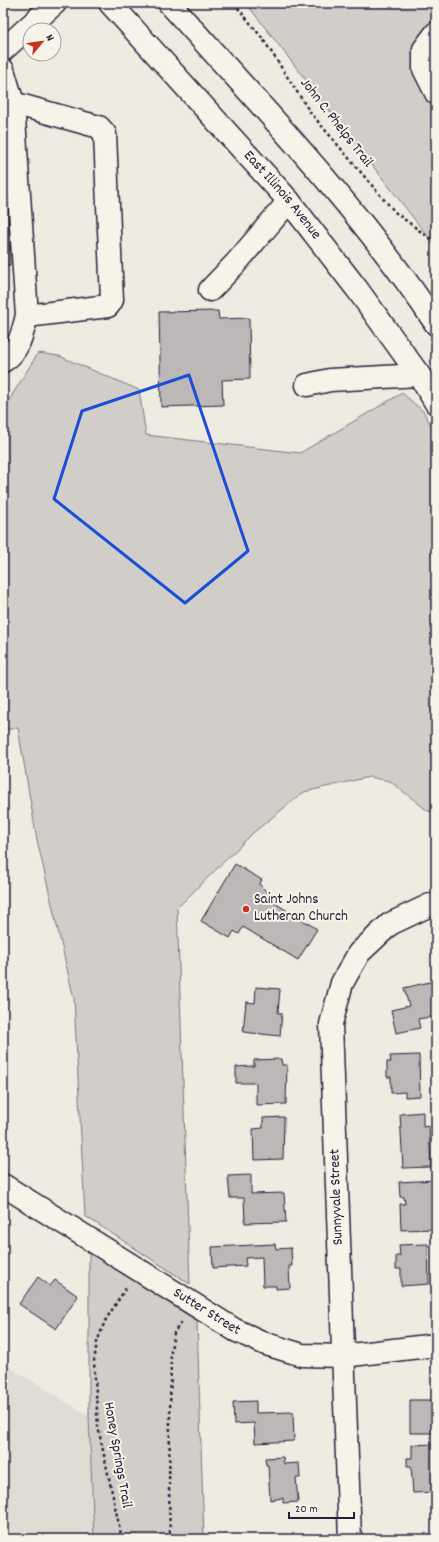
<svg xmlns="http://www.w3.org/2000/svg" width="439" height="1542" font-family="Dekko,sans-serif">
  <style>
    .built { fill: #dfdcd4 }
    .green { fill: #d1cdc9; stroke: #7a7882 }
    .building { fill: #bbb8b7; stroke: #22223b }
    .lines { fill: none; stroke-linecap: round; stroke-linejoin: round }
    .minor-casing { stroke: #22223b; stroke-width: 25 }
    .major-casing { stroke: #22223b; stroke-width: 25 }
    .path { stroke: #22223b; stroke-width: 2.5; stroke-dasharray: 3 3; stroke-linecap: butt }
    .minor { stroke: #f7f3e8; stroke-width: 22 }
    .major { stroke: #f7f3e8; stroke-width: 22 }
    .marked { fill: none; stroke: #1d4ed8; stroke-width: 3; stroke-linejoin: round }
    .poi-dot { fill: #c8321e; stroke: #f7f3e8; stroke-width: 1.5 }
    .labels { text-anchor: middle; dominant-baseline: central; stroke-width: 4; stroke-linejoin: round; paint-order: stroke }
    .street-label { font-size: 15px; fill: #22223b; stroke: #f7f3e8 }
    .poi-label { font-size: 15px; fill: #22223b; stroke: #f7f3e8; text-anchor: start }
  </style>
  <rect width="100%" height="100%" fill="#eeebe1"/>
  <filter id="ink" filterUnits="userSpaceOnUse"><feTurbulence type="fractalNoise" baseFrequency=".025" numOctaves="2"/><feDisplacementMap in="SourceGraphic" scale="8" xChannelSelector="R" yChannelSelector="G"/><feConvolveMatrix kernelMatrix="1 2 1 2 8 2 1 2 1" color-interpolation-filters="sRGB"/></filter>
  <g filter="url(#ink)">
    <path class="built" d="M3 1363 89 1416 94 1539H3Z"/>
    <path class="green" d="M246 3H436V247Z
      M38 353 59 356 139 390 146 435 300 453 402 393 423 411 436 434V812L428 811 390 781 369 777 304 792 254 832 177 908 190 1284 85 1216 74 999 37 840 18 728 3 730V410Z
      M89 1252 197 1321 204 1539H94L89 1416Z"/>
    <path class="building" d="M3 194 8 197 10 265 3 266Z
      M218 311 219 319 249 318 250 379 222 380 223 405 161 407 159 312Z
      M235 864 262 880 259 884 268 893 265 897 317 929 298 960 243 927 239 934 234 931 230 938 201 921Z
      M434 981 436 985V1016L418 1019 420 1028 396 1033 391 1010 409 1006 404 988Z
      M256 987 280 989 278 1013H282L280 1036 243 1032 246 1002 255 1003Z
      M419 1055 420 1096 405 1097V1092L391 1093V1077H387V1062H391L390 1056Z
      M281 1059 282 1065H287L286 1104 256 1105V1083H236V1067L254 1066V1060Z
      M423 1112V1127L429 1126 431 1167 403 1168 400 1114Z
      M284 1117 283 1159 254 1160 253 1129 263 1128V1118Z
      M251 1175V1194L284 1193 286 1222 245 1223 244 1198H230L228 1176Z
      M436 1180V1229L401 1230 400 1204H405L404 1197H400L399 1182Z
      M275 1244 276 1249 291 1248 292 1266H289L290 1288 276 1289V1286H263L262 1257 245 1258 246 1266 213 1268 212 1247Z
      M428 1244 429 1284 401 1286V1269H396V1256H400L399 1245Z
      M38 1277 50 1286 55 1280 78 1296 56 1329 19 1304Z
      M410 1400H436V1433H410Z
      M256 1401V1413L293 1412 294 1441 255 1443 254 1423 234 1424 233 1402Z
      M435 1444 436 1492 413 1493 411 1466H407V1458H412V1445Z
      M283 1457 284 1464 299 1463 300 1478H296L298 1502 283 1503V1498L270 1500 268 1465H266L265 1458Z"/>
    <g class="lines">
      <defs>
        <g id="minor">
          <path d="M436 33 424 49V69L436 93"/>
          <path d="M3 50 55 3"/>
          <path d="M3 70 13 103 27 316C22 333 19 352 3 361"/>
          <path d="M13 103 99 127 105 134 112 300 108 306 27 316"/>
          <path d="M210 290 236 263 289 201"/>
          <path d="M307 385 330 380 419 375"/>
          <path id="s1" d="M3 1185 235 1330 266 1344 302 1355 343 1356 436 1345"/>
          <path d="M350 1539 331 1024 342 983 359 953 390 924 430 905 436 904"/>
        </g>
        <g id="major">
          <path id="s2" d="M110 3 289 201 357 289 419 375 436 403"/>
          <path d="M169 3C262 107 359 208 436 324"/>
        </g>
      </defs>
      <use href="#minor" class="minor-casing"/>
      <use href="#major" class="major-casing"/>
      <path class="path" d="M234 3 263 39 310 112 380 195 396 213 436 243
        M122 1539 98 1427 94 1361 97 1342 105 1321 126 1288
        M170 1539 169 1489 171 1350 174 1333 181 1322"/>
      <use href="#minor" class="minor"/>
      <use href="#major" class="major"/>
    </g>
  </g>
  <path class="marked" d="M189 375 248 551 185 603 54 499 82 411Z"/>
  <circle class="poi-dot" cx="246" cy="909" r="4"/>
  <g class="labels">
    <g class="street-label">
      <text transform="translate(336 123) rotate(52)">John C. Phelps Trail</text>
      <text stroke="none"><textPath href="#s2" startOffset="258">East Illinois Avenue</textPath></text>
      <text transform="translate(337 1197) rotate(-92)">Sunnyvale Street</text>
      <text stroke="none"><textPath href="#s1" startOffset="240">Sutter Street</textPath></text>
      <text transform="translate(117 1455) rotate(80)">Honey Springs Trail</text>
    </g>
    <g class="poi-label">
      <text x="254" y="900">Saint Johns<tspan x="254" dy="17">Lutheran Church</tspan></text>
    </g>
  </g>
  <rect width="439" height="1542" fill="none" stroke="#f7f3e8" stroke-width="16"/>
  <rect x="8" y="8" width="423" height="1526" fill="none" stroke="#22223b" stroke-width="1.5" filter="url(#ink)"/>
  <g transform="translate(42 42) rotate(61)"><circle r="19" fill="#f7f3e8" stroke="#a29fa3"/>
  <path d="M0-3L7 15L0 10L-7 15Z" fill="#c8321e"/>
  <text y="-6" font-size="11" font-weight="bold" text-anchor="middle" fill="#22223b">N</text>
  </g>
  <path d="M289 1512v6h65v-6" fill="none" stroke="#22223b" stroke-width="2"/>
  <text x="295" y="1512" font-size="12" fill="#22223b" stroke="#f7f3e8" stroke-width="3" paint-order="stroke">20 m</text>
</svg>
